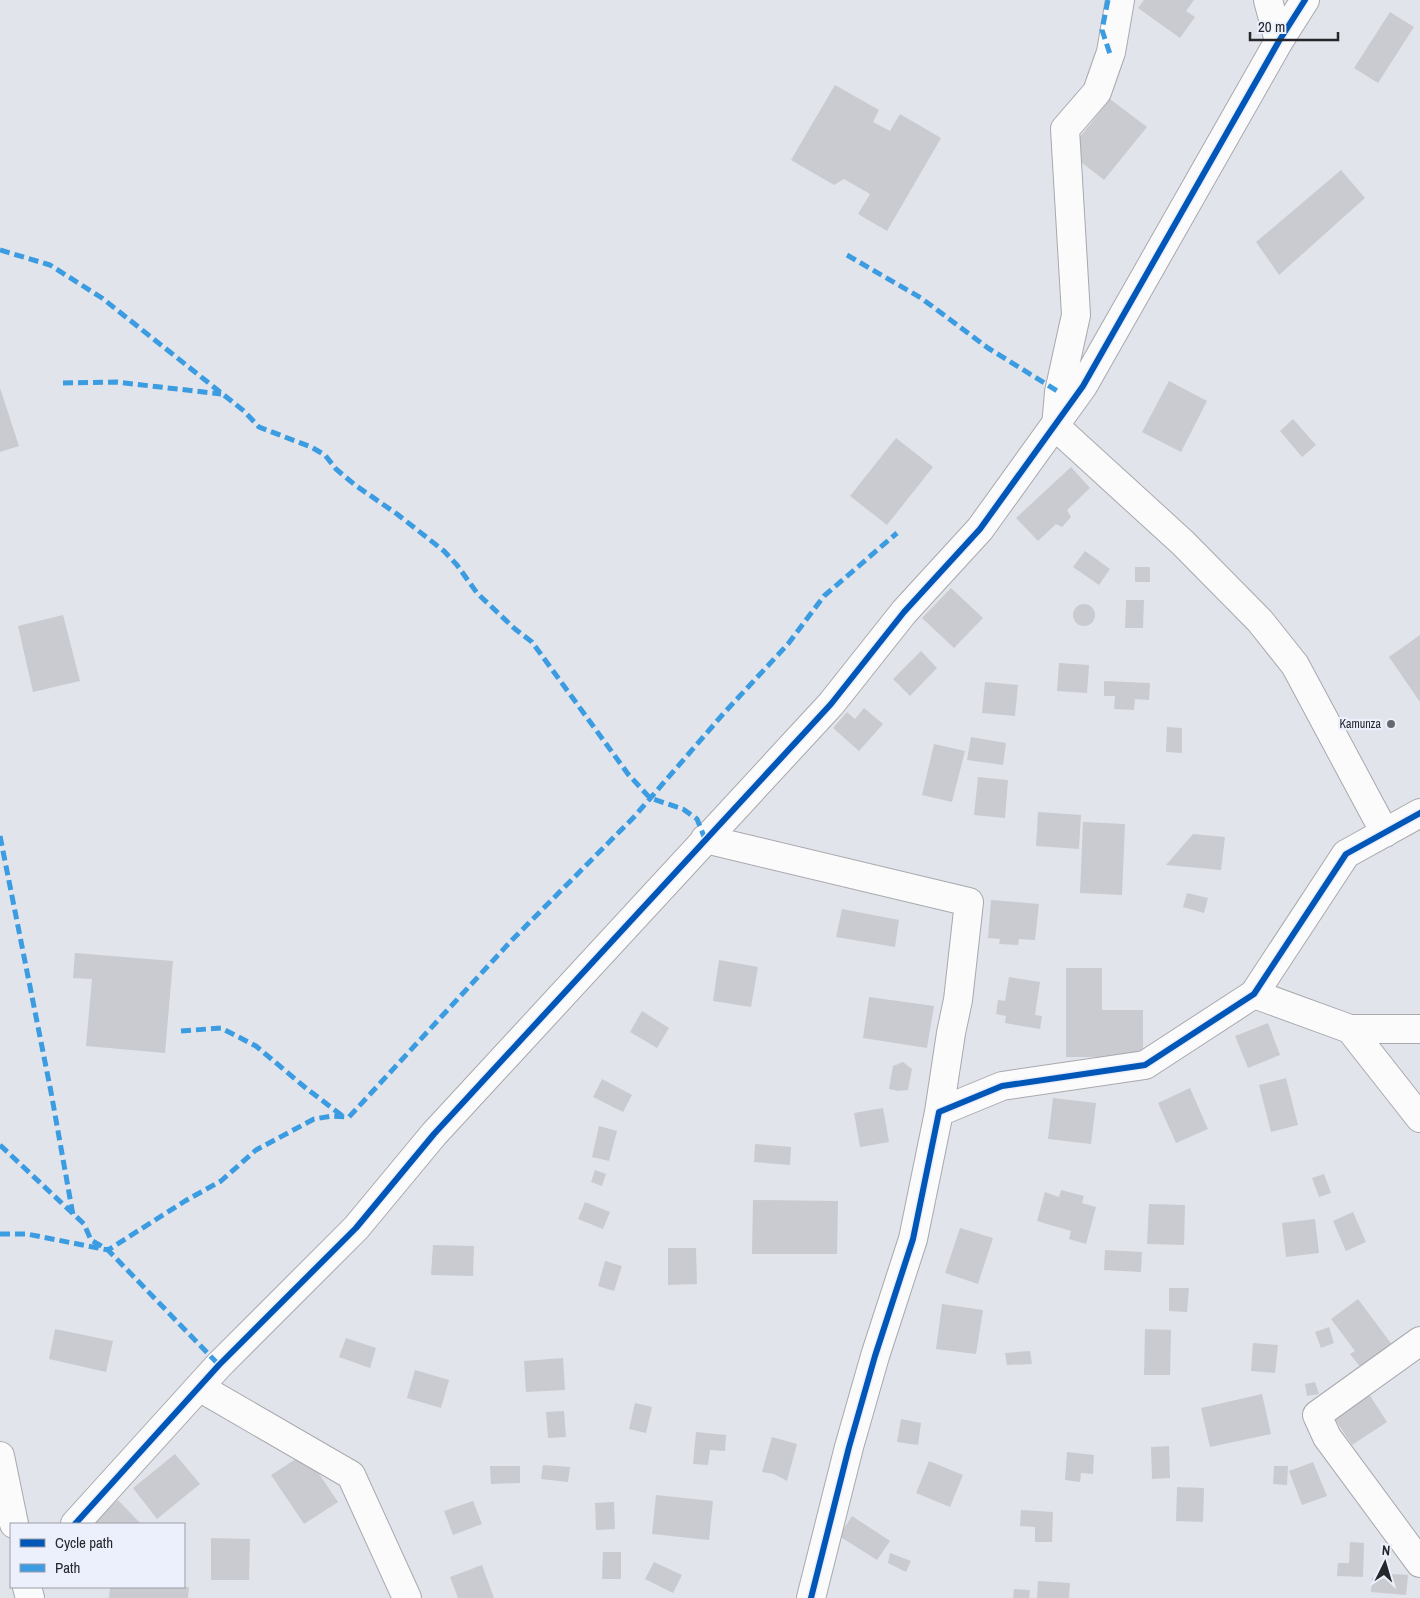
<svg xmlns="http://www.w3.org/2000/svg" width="1420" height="1598" font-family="'Archivo Narrow',sans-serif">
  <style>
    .building { fill: #c9cbd1 }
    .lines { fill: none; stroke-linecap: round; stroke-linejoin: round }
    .street-casing { stroke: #a8a9ae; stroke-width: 30 }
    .street { stroke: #fbfbfc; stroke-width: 28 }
    .quiet { stroke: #3c9ce1; stroke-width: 5; stroke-dasharray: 10 5; stroke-linecap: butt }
    .cycleway-casing { stroke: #eceffc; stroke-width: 9 }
    .cycleway { stroke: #0057b8; stroke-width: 6 }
    .poi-dot { fill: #67696e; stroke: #eceffc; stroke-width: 2 }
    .labels { text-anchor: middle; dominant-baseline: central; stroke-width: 4.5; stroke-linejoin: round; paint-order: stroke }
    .poi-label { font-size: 12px; fill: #25272b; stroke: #eceffc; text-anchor: end }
  </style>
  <rect width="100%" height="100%" fill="#e2e4eb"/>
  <path class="building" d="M1144 0H1194L1186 11 1195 17 1180 38 1138 8Z
    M1390 12 1414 27 1378 83 1354 68Z
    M835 85 879 110 873 122 890 131 900 114 941 138 887 231 858 214 870 194 844 179 834 185 791 160Z
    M1110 99 1147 127 1104 180 1068 152Z
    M1341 170 1365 198 1279 275 1256 242Z
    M1169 381 1207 401 1181 452 1142 432Z
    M0 388 19 446 0 452Z
    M1293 419 1316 445 1302 457 1280 431Z
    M896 438 933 467 887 525 850 496Z
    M1071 467 1090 488 1067 510 1071 517 1062 527 1056 524 1038 541 1016 518Z
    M1085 551 1110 569 1099 585 1073 567Z
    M1135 567H1150V582H1135Z
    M951 588 983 618 954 648 922 618Z
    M1126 600H1144L1143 628H1125Z
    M1073 615a11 11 0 1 1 22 0a11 11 0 1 1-22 0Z
    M63 615 80 681 33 692 18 626Z
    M1420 635V702L1389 657Z
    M921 651 937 668 910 696 893 679Z
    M1059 663 1089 665 1087 693 1057 691Z
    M1104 681 1150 683 1149 700 1135 699 1134 710 1114 709 1115 696H1104Z
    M985 682 1018 685 1015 716 982 713Z
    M864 708 883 724 859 751 833 728 847 712 855 719Z
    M1167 727 1182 728V753L1166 752Z
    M971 737 1006 743 1003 765 967 760Z
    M934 744 965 751 952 802 922 795Z
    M978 777 1008 780 1005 818 974 815Z
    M1038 812 1081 815 1079 849 1036 846Z
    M1083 822 1125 824 1122 895 1080 893Z
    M1193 834 1225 837 1221 870 1166 865Z
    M1187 893 1208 898 1204 913 1183 907Z
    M991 900 1039 904 1035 940 1019 939 1018 945 999 944 1000 939 988 938Z
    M842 909 899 920 895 947 836 937Z
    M75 953 173 961 165 1053 86 1046 92 979 73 978Z
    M719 960 758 967 751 1007 713 1001Z
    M1066 968H1102V1010H1143V1057H1066Z
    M1009 977 1040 982 1035 1015 1042 1016 1040 1029 1005 1023 1006 1016 996 1014 998 1000 1005 1001Z
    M869 997 934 1006 927 1048 863 1038Z
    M642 1011 669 1028 657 1048 630 1032Z
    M1268 1023 1280 1055 1248 1068 1235 1036Z
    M903 1062 912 1069 908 1090 898 1091 889 1089 893 1066Z
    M1286 1078 1298 1125 1271 1132 1259 1085Z
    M602 1079 632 1095 623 1112 593 1097Z
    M1190 1088 1208 1129 1176 1143 1158 1103Z
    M1053 1098 1096 1103 1091 1144 1048 1139Z
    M883 1108 889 1142 860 1147 854 1113Z
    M599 1126 617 1131 609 1161 592 1157Z
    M755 1144 791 1147 790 1165 754 1162Z
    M595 1170 606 1174 602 1186 591 1182Z
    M1324 1174 1331 1193 1319 1197 1312 1178Z
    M1061 1190 1084 1196 1082 1203 1096 1207 1086 1244 1069 1239 1071 1231 1037 1221 1045 1192 1059 1197Z
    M753 1200 838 1201 837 1254H752Z
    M585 1202 610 1212 603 1229 578 1219Z
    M1149 1204 1185 1205 1184 1245 1147 1244Z
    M1353 1212 1366 1242 1346 1251 1333 1221Z
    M1315 1219 1319 1253 1286 1257 1282 1223Z
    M960 1228 993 1238 978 1284 945 1273Z
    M433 1245 474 1246 473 1276 431 1275Z
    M668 1248H696L697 1284 668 1285Z
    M1105 1250 1142 1252 1141 1272 1104 1270Z
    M605 1261 622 1266 614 1291 598 1286Z
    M1169 1288H1189L1187 1312 1169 1311Z
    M1358 1299 1393 1346 1362 1369 1350 1354 1355 1351 1331 1319Z
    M942 1304 983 1310 976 1354 936 1349Z
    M1329 1327 1334 1343 1321 1348 1315 1332Z
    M55 1329 113 1341 106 1372 49 1359Z
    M1145 1329 1171 1330 1170 1375H1144Z
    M346 1338 376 1348 370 1368 339 1357Z
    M1253 1343 1278 1345 1275 1373 1251 1371Z
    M1030 1351 1032 1364 1007 1365 1005 1353Z
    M563 1358 565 1390 526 1392 524 1361Z
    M415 1370 449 1380 441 1408 407 1398Z
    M1315 1382 1319 1394 1307 1396 1305 1384Z
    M1365 1388 1387 1422 1352 1445 1329 1410Z
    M1262 1394 1271 1434 1210 1447 1201 1408Z
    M635 1403 652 1407 646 1433 629 1429Z
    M564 1411 566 1437 548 1438 546 1412Z
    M901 1419 921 1423 918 1445 897 1442Z
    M696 1432 726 1435 725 1451 710 1450 708 1465 693 1464Z
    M772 1437 797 1444 787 1481 774 1474 762 1472Z
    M1169 1446 1170 1478 1152 1479 1151 1447Z
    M1067 1452 1094 1455 1093 1474 1081 1473 1080 1482 1065 1480Z
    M305 1453 338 1502 304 1524 271 1475Z
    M175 1454 200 1484 157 1519 133 1488Z
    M929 1461 963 1475 950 1507 916 1493Z
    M1313 1462 1327 1496 1302 1505 1289 1471Z
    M543 1465 570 1467 568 1482 541 1479Z
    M490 1466H520V1483L491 1484Z
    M1274 1466H1288L1287 1485 1273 1484Z
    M1177 1487 1204 1488 1203 1522 1176 1521Z
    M656 1495 713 1501 709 1540 652 1534Z
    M118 1500 141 1524H91Z
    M473 1501 482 1524 453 1535 444 1511Z
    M614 1502 615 1529 596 1530 595 1503Z
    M1021 1510 1053 1512 1052 1542H1035V1527L1020 1526Z
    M852 1516 890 1541 877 1560 839 1536Z
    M211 1538 250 1539 249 1580H211Z
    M1350 1542 1364 1543 1363 1577 1337 1576 1338 1563H1349Z
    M603 1552H621V1579H602Z
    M890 1553 911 1561 906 1572 888 1563Z
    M654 1562 682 1575 673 1593 645 1579Z
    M482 1565 494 1598H458L450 1577Z
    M1391 1574 1408 1575 1406 1595 1371 1592 1372 1578 1390 1579Z
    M1038 1581 1070 1583 1069 1598H1037Z
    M110 1587H189L188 1598H109Z
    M1014 1589 1030 1590 1029 1598H1013Z"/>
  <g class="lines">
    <defs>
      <path id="street" d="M1120 0 1111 52 1097 92 1065 129 1076 315 1059 392 1056 427 1183 543 1260 621 1295 665 1385 833
        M1268 0 1279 41
        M705 839 969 902 958 1000 951 1033 939 1112
        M1254 994 1350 1029H1420
        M1350 1029 1420 1118
        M1420 1341 1317 1415 1327 1437 1420 1563
        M199 1387 351 1475 407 1598
        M0 1456 14 1524
        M75 1524 219 1365 356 1228 434 1134 831 704 904 612 980 529 1083 386 1279 41 1305 0
        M27 1587 30 1598
        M811 1598 849 1447 875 1356 913 1239 939 1112 1002 1086 1145 1065 1254 994 1346 854 1420 813"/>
    </defs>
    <use href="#street" class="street-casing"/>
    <use href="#street" class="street"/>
    <path class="quiet" d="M1108 0 1102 30 1110 54
      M0 250 50 265 102 298 244 411 259 427 311 447 325 455 336 469 355 485 397 514 444 551 457 565 477 593 515 629 532 642 628 774 650 798 683 809 697 819 705 839
      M847 255 921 298 988 348 1059 392
      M63 383 116 382 221 394
      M0 836 51 1092 73 1215
      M181 1031 221 1028 256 1046 307 1089 344 1117
      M0 1145 84 1224 91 1240 108 1250 219 1365
      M0 1234H27L108 1250 185 1201 221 1181 256 1150 314 1119 332 1116 349 1117 512 940 634 817 724 713 788 644 824 596 897 533"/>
    <defs>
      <path id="cycleway" d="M75 1524 219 1365 356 1228 434 1134 831 704 904 612 980 529 1083 386 1279 41 1305 0
        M811 1598 849 1447 875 1356 913 1239 939 1112 1002 1086 1145 1065 1254 994 1346 854 1420 813"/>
    </defs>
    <use href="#cycleway" class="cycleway-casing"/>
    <use href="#cycleway" class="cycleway"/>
  </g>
  <circle class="poi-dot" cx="1391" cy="724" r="5"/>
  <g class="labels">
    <g class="poi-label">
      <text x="1381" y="724">Kamunza</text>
    </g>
  </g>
  <rect x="10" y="1523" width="175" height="65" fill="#eceffc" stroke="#9c9fa8"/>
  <rect x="20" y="1539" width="25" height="8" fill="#0057b8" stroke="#9c9fa8"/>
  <text x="55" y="1548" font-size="15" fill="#25272b">Cycle path</text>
  <rect x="20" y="1564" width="25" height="8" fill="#3c9ce1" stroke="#9c9fa8"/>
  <text x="55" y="1573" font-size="15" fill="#25272b">Path</text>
  <g transform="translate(1385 1563) rotate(5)" stroke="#eceffc" stroke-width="4" paint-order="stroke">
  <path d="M0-4L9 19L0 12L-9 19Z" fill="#25272b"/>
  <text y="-8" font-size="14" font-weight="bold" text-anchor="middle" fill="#25272b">N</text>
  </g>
  <path d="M1250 32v8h88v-8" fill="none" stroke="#25272b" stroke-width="2.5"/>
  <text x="1258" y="32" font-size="15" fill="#25272b" stroke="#eceffc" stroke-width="4" paint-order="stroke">20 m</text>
</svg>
